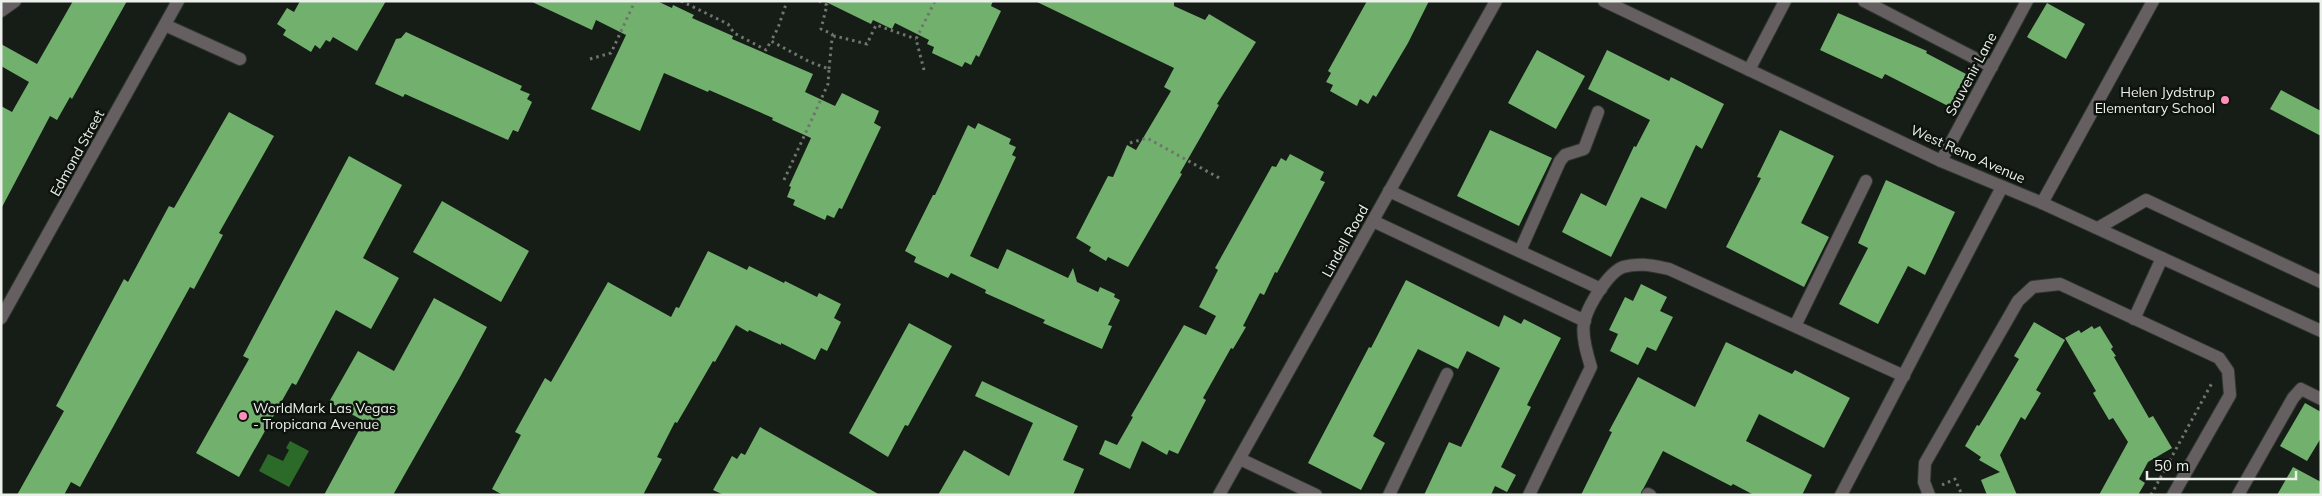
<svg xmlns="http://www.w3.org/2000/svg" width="2322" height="496" font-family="Mulish,sans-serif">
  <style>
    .water { fill: #2b6a29 }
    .building { fill: #71b16d }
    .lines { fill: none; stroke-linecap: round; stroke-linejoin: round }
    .service-casing { stroke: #303630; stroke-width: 14 }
    .minor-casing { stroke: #303630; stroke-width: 14 }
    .tertiary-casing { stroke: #303630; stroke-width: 14 }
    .path { stroke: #6f756f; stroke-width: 3; stroke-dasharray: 2.5 4; stroke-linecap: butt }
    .service { stroke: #655f61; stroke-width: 12 }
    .minor { stroke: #655f61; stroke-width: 12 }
    .tertiary { stroke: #655f61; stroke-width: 12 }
    .poi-dot { fill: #fe8ebc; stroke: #0e140d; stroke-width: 2 }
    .labels { text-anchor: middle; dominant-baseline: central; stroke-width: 5; stroke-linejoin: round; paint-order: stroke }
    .street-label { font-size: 14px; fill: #ebf0eb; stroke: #0e140d }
    .poi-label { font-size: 14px; fill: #ebf0eb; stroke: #0e140d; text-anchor: end }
  </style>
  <rect width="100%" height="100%" fill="#161d16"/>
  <path class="water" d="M290 441 309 451 289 487 259 471 268 454 283 461 289 450 286 448Z"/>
  <path class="building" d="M73 1H127L72 99 70 97 57 120 50 116 1 209V106L12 112 29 82 1 66V44L37 64Z
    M300 1H386L357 51 333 37 330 42 326 40 320 49 315 45 311 52 283 35 286 30 277 24 287 8 294 12Z
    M530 1H657L672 8 673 5 694 15 692 18 733 36 732 39 813 74 805 92 835 106 842 93 879 111 874 123 881 127 842 209 839 208 834 218 827 215 825 220 793 205 795 200 787 197 791 187 789 186 811 138 772 120 773 118 709 90 708 92 664 73 640 131 591 109 626 35 596 20 592 30Z
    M824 1H993L991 6 1001 11 979 57 976 55 971 65 965 62 962 67 932 53 934 47 927 44 929 40 895 23 892 29 873 20 871 24Z
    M1035 1H1174V6L1205 20 1209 14 1256 42 1217 104 1219 105 1180 173 1182 174 1128 267 1108 257 1106 261 1089 251 1091 247 1076 238 1108 176 1113 177 1127 145 1136 150 1171 91 1164 87 1174 68Z
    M1367 1H1429L1408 43 1376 97 1373 95 1368 104 1360 99 1357 106 1330 91 1333 85 1326 82 1331 73 1328 71Z
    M2047 3 2085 24 2066 59 2027 37Z
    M1838 13 1927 51 1926 53 1966 74 1950 107 1885 74 1882 79 1820 50Z
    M406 32 522 86 520 90 530 94 527 99 532 102 518 132 513 130 508 140 405 94 403 97 375 84 396 39 401 38Z
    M1537 50 1585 76 1556 129 1508 103Z
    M1607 50 1669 81 1671 77 1724 104 1702 149 1696 145 1666 209 1641 197 1611 257 1562 232 1581 193 1606 206 1634 146 1636 147 1650 120 1588 89Z
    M2281 90 2321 111V136L2270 109Z
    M229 112 274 136 219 233 223 235 194 289 190 287 80 487 71 482 64 495H17L64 411 56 406 124 279 128 282 169 206 174 208Z
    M978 123 1011 139 1009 144 1016 147 1012 155 1016 157 970 256 998 269 1007 249 1068 278 1073 268 1077 282 1098 292 1100 287 1115 294 1114 297 1120 300 1108 325 1112 326 1102 349 1043 323 1045 320 985 293 986 290 951 273 948 278 914 262 916 257 905 251 933 195H935L968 125 975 129Z
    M1490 130 1552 158 1519 226 1457 196Z
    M1780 130 1834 156 1801 223 1829 237 1804 287 1726 247 1761 178 1757 177Z
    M1290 154 1324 172 1320 180 1325 182 1277 273 1275 272 1264 295 1260 293 1243 326 1246 327 1233 349 1231 348 1203 398 1206 400 1178 454 1169 450 1167 455 1142 441 1130 469 1099 454 1105 440 1117 445 1133 417 1131 416 1184 325 1206 335 1216 316 1199 307 1218 270 1215 268 1272 166 1276 167 1281 158 1286 161Z
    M349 156 402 185 363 258 399 278 371 329 336 310 296 385 292 383 239 477 196 453 249 359 243 356Z
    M1886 180 1955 212 1925 275 1908 266 1878 324 1839 304 1868 248 1858 243Z
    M442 201 529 251 501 302 413 252Z
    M708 251 747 270 749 266 784 283 785 281 817 297 819 293 841 304 834 318 841 322 827 351 821 348 815 360 781 343V345L749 330 748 332 736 325 715 362 713 361 687 406 677 423 675 422 657 457 662 459 643 495H503L492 489 521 435 515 432 545 378 551 382 608 282 671 317 676 307 679 308Z
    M1406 280 1499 327 1504 315 1521 324 1524 319 1561 338 1527 405 1531 407 1501 467 1516 475 1507 492 1495 486 1491 495H1424L1449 442 1461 447 1500 368 1467 351 1458 369 1418 349 1373 436 1385 443 1361 490 1308 463 1369 347 1371 348Z
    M1641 284 1667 297 1660 311 1673 317 1656 351 1647 347 1638 365 1610 351 1618 334 1609 330 1625 297 1633 301Z
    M434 298 487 327 460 377 393 495H324L364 421 329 402 358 351 394 371Z
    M2034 322 2065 340 2036 390 2041 393 2025 420 2021 417 2000 455 2017 495H1987L1981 480 2000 472 1979 460 1981 457 1965 446 1977 425 1979 426 1984 418 2019 359 2014 356Z
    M909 323 952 346 908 426 905 425 888 457 849 433Z
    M2092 326 2094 329 2100 326 2113 347 2111 349 2116 356 2114 357 2149 418 2153 416 2172 448 2148 462 2139 479 2145 483 2138 495H2099L2128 442 2113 418 2109 420 2093 393 2096 391 2065 338 2079 330 2081 333Z
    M1726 342 1792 374 1795 370 1850 398 1824 448 1759 414 1746 441 1812 475 1802 495H1754L1733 484 1731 486 1663 451 1640 495H1581L1612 432 1609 431 1638 377 1695 407Z
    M982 381 1078 426 1063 460 1084 469 1073 495H938L964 450 1009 476 1033 423 975 396Z
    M2305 403 2321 412V438L2307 461 2280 446Z
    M760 427 880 495H724L713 490 732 456 737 459 741 453 745 455Z
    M2293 467 2321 482V495H2277Z"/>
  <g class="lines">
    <defs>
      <path id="service" d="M165 25 240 59
        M1749 70 1785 1
        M1389 191 1601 289
        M1373 221 1585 321
        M2098 228 2146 200 2321 282
        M1520 251 1560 161 1565 155 1584 149 1598 112
        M2134 319 2162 258
        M1795 326 1866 181
        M1240 459 1316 495
        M1648 494 1650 495
        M1389 495 1447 374
        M1529 495 1591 367C1580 331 1579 320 1601 288 1606 281 1615 270 1623 267 1639 262 1654 266 1669 269L1904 376
        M1841 495 2002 187
        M1929 495 1924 482 1925 463 2018 301 2033 287 2060 284 2219 358 2228 371 2230 395 2173 495
        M2238 495 2293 398 2301 389 2321 399"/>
      <path id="minor" d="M1864 1 1992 67
        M1 11 15 1
        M1941 161 2027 1
        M2042 203 2153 1"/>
      <path id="tertiary" d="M1604 1 1941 161 2042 203 2321 331
        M1 318 178 1
        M1219 495 1496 1"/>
    </defs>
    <use href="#service" class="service-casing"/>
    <use href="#minor" class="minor-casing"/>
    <use href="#tertiary" class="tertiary-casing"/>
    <path class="path" d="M681 1 728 24 734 33 766 50 771 41
      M819 1 827 5 821 29 832 34 833 37
      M590 59 611 53 635 1
      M829 69 832 39 835 36 867 44 876 25 916 39
      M924 70 916 39 935 1
      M1130 143 1147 138 1221 179
      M784 180 828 84 829 69 810 62 771 41 778 28 787 1
      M1942 485 1955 479 1962 495
      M2151 495 2213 381"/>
    <use href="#service" class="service"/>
    <use href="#minor" class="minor"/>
    <use href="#tertiary" class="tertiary"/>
  </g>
  <g class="poi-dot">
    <circle cx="2225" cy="100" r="5"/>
    <circle cx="243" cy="416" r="5"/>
  </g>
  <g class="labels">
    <g class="street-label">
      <text transform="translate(1971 74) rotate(-62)">Souvenir Lane</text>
      <text transform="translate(77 153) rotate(-61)">Edmond Street</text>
      <text transform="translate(1968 154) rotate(24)">West Reno Avenue</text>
      <text transform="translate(1345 241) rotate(-61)">Lindell Road</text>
    </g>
    <g class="poi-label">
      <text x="2215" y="92">Helen Jydstrup<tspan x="2215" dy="16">Elementary School</tspan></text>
      <text x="253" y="408" text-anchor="start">WorldMark Las Vegas<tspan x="253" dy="16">- Tropicana Avenue</tspan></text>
    </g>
  </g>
  <rect width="2322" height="496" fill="none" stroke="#ebf0eb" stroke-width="5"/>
  <path d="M2147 471v8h149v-8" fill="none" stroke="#ebf0eb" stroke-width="2.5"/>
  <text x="2154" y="471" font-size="15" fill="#ebf0eb" stroke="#0e140d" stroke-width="4" paint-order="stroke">50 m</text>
</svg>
